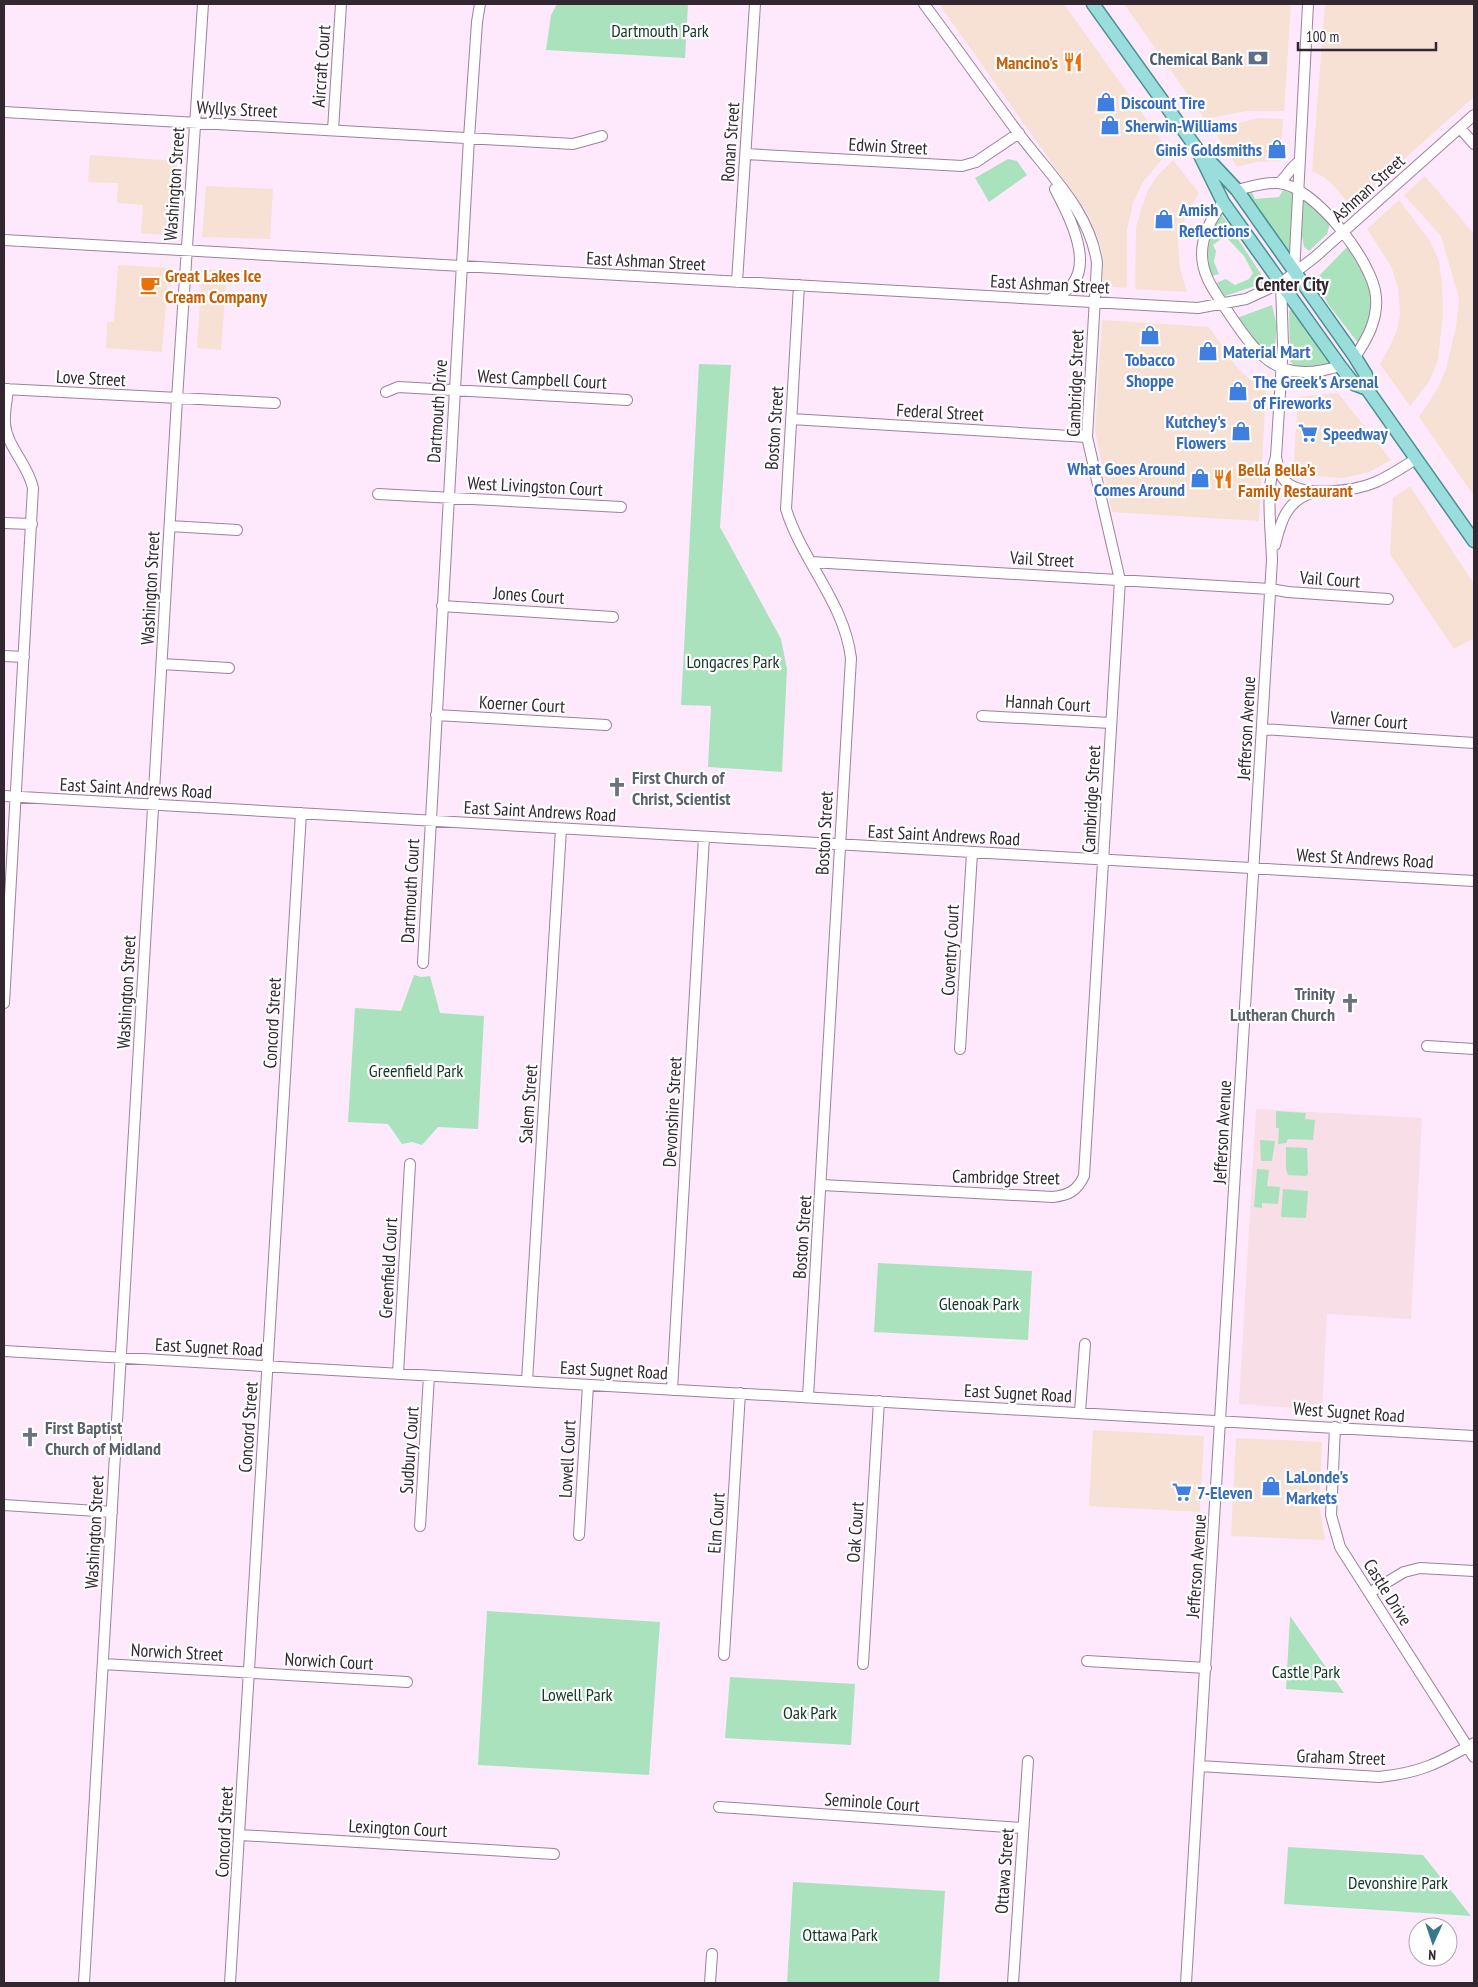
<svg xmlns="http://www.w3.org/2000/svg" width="1478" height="1987" font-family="'PT Sans Narrow',sans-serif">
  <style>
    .commercial { fill: #f7e1d4 }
    .education { fill: #f8dee6 }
    .green { fill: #abe2be }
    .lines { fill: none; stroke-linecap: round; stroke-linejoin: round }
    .minor-casing { stroke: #9c829a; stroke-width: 12 }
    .major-casing { stroke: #498f91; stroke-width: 15 }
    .minor { stroke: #fff; stroke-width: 10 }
    .major { stroke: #99dddc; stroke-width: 12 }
    .labels { text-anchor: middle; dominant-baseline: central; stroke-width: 4.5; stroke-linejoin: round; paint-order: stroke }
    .park-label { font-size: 18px; fill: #113923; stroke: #fff }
    .service-label { font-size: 18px; font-weight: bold; fill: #4e5e75; stroke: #fff; text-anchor: end }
    .food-label { font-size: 18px; font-weight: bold; fill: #c56008; stroke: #fff; text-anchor: start }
    .street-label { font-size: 18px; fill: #322731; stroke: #fff }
    .shop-label { font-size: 18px; font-weight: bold; fill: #366cbe; stroke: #fff; text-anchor: start }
    .worship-label { font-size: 18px; font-weight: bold; fill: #5b616d; stroke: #fff; text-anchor: start }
    .neighbourhood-label { font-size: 19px; font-weight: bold; fill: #322731; stroke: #fff }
  </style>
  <rect width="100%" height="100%" fill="#fee8fc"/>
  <path class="commercial" d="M939 4H1064L1169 151 1143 182 1133 203 1127 230V288L1103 286V256L1099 240 1088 214Z
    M1124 4H1291L1284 111H1246L1205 119Z
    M1325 4H1474V97L1351 206 1333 185 1324 177 1312 171Z
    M1259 118 1283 119 1281 161 1256 162 1237 167 1213 129Z
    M90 155 177 161 172 236 141 233 143 205 117 203 118 183 88 182Z
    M1173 160 1199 193 1186 215 1178 241 1180 268 1187 292 1135 289 1136 228 1141 209 1148 190 1157 176Z
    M1425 176 1474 234V496L1419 417 1438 388 1446 369 1456 327 1459 298 1441 236 1404 195Z
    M206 186 273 189 270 239 202 237Z
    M1399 200 1430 241 1439 261 1442 284 1443 312 1438 360 1429 382 1410 406 1380 364 1391 344 1397 329 1400 314 1398 288 1391 266 1367 229Z
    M118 265 169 268 162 352 106 348 107 322H114Z
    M202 269 227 271 221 350 197 348Z
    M1102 320 1209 327 1236 366 1248 378 1266 388 1259 521 1112 512 1095 431Z
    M1338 393 1391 460 1369 472 1344 478 1293 475 1298 397Z
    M1410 486 1474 584V638L1454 649 1390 554 1393 498Z
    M1093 1430 1204 1436 1200 1512 1089 1506Z
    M1236 1438 1322 1442 1319 1505 1325 1540 1231 1536Z"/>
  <path class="education" d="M1256 1109 1422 1118 1411 1319 1327 1314 1322 1410 1239 1404Z"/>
  <path class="green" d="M557 4H688L685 58 546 50 551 15Z
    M1008 159 1017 161 1027 175 989 202 975 178Z
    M1283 190 1292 194 1295 201 1292 252 1289 254 1247 194 1252 192 1255 199 1279 197Z
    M1304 198 1330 223 1327 234 1309 251 1304 247 1301 231Z
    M1220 214 1222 215 1265 280 1264 283 1225 296 1221 295 1216 286 1218 282 1226 279 1235 285 1249 279 1253 273 1244 256 1225 236 1213 245 1216 251 1214 262 1219 274 1211 276C1205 249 1208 238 1220 214Z
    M1347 247C1363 270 1381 297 1367 326 1364 332 1362 339 1358 343L1328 304 1315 280Z
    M1272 305 1277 326 1274 359 1258 346 1237 318Z
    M1292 309 1332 364C1318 367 1300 374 1290 361L1289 311Z
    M699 364 731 365 720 527 781 639 787 669 782 772 708 767 711 706 681 705Z
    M414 975 421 977 430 976 440 1013 484 1016 478 1129 438 1127 422 1145 412 1142 402 1144 388 1124 348 1122 355 1008 401 1011Z
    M1276 1111 1306 1113 1305 1119 1315 1120 1313 1140 1288 1139 1286 1143 1278 1144 1279 1128H1276Z
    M1260 1140 1275 1141 1272 1161H1261Z
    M1286 1147 1307 1148 1308 1174 1306 1176 1288 1175 1286 1169Z
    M1257 1169 1269 1170 1267 1186 1280 1187 1278 1204 1262 1203V1208L1254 1207Z
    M1283 1189 1308 1191 1306 1218 1281 1217Z
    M878 1263 1032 1271 1028 1340 874 1332Z
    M487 1611 660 1622 649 1775 478 1765Z
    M1290 1616 1344 1693 1286 1689Z
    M730 1677 855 1684 851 1745 725 1738Z
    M1288 1847 1423 1855 1471 1916 1284 1904Z
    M793 1882 945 1891 939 1983H787Z"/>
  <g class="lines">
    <defs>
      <path id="minor" d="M4 112 573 144 602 136
        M1460 128 1474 144
        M333 130 341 4
        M746 154 962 166 976 162 1019 133
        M1279 183C1287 177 1291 166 1299 162
        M1237 190C1250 187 1264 182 1278 183 1314 185 1374 263 1376 297 1378 320 1367 339 1355 357
        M1223 202C1212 218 1202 234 1202 254 1202 276 1215 292 1226 309 1258 357 1278 385 1340 366
        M4 240 1198 308 1246 299 1281 283 1315 257 1474 115
        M1294 273 1308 4
        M737 282 755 4
        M799 285 786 509C802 561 844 602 851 658L808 1397
        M1052 298C1103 280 1072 222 1055 189
        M4 389 275 403
        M386 392 398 387 627 400
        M791 419 1087 437
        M1276 457C1278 466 1279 475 1286 482 1304 498 1355 491 1376 482 1390 476 1403 467 1416 459
        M378 494 621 507
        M4 523 32 524
        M170 526 237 530
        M1275 545C1281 520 1287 500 1314 492
        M811 562 1270 589 1288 592 1388 599
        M442 606 613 617
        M4 656 24 657
        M162 664 229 668
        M436 715 606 725
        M982 716 1111 723
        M1262 729 1474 743
        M4 796 1474 881
        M423 963 469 138 477 22 480 4
        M4 1003 33 488C28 464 7 447 5 424 4 413 7 400 8 389
        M1427 1046 1474 1049
        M960 1049 972 853
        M822 1185 1053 1197C1069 1195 1077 1191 1084 1176L1120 580 1087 437 1097 263C1090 211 1049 174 1019 134 987 91 956 47 924 4
        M4 1351 1474 1436
        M398 1374 410 1164
        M527 1381 561 829
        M672 1390 704 837
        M1080 1412 1085 1344
        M1335 1427 1331 1515 1340 1547 1474 1757
        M4 1505 112 1512
        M420 1526 429 1376
        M579 1535 588 1385
        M1369 1593 1404 1572 1420 1568 1474 1571
        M724 1655 740 1393
        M1087 1661 1206 1668
        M103 1664 407 1682
        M863 1664 879 1401
        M1200 1766 1379 1777C1420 1773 1439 1763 1474 1743
        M719 1807 1023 1828
        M240 1835 554 1854
        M84 1983 177 399 203 4
        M230 1983 301 813
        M710 1983 712 1954
        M1013 1983 1028 1761
        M1186 1983 1272 560C1271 527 1265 489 1276 457L1283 345 1281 283"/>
      <path id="major" d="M1093 4 1197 149 1223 202 1340 366 1354 384 1367 389 1474 541
        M1206 157 1237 190 1355 357 1366 375 1367 389"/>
    </defs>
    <use href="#minor" class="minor-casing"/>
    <use href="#major" class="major-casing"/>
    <use href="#minor" class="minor"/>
    <use href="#major" class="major"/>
  </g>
  <defs>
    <symbol id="bank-bare" viewBox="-9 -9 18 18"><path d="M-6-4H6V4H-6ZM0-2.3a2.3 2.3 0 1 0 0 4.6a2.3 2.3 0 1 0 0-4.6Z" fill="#5c6f8a" stroke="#fff" stroke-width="2.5" paint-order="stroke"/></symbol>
    <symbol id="restaurant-bare" viewBox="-9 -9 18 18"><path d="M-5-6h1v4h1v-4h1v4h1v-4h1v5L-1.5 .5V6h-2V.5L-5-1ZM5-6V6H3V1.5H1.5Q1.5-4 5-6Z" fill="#e8710a" stroke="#fff" stroke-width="2.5" paint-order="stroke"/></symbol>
    <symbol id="shop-bare" viewBox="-9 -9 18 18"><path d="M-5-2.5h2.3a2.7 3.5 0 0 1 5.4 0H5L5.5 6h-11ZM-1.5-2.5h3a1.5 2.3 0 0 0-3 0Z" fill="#3f7fe0" stroke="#fff" stroke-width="2.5" paint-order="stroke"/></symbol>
    <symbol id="cafe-bare" viewBox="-9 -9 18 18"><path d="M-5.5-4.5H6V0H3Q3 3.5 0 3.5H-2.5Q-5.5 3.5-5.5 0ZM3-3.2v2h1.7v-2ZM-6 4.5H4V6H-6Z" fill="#e8710a" stroke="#fff" stroke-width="2.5" paint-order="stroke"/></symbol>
    <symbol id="supermarket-bare" viewBox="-9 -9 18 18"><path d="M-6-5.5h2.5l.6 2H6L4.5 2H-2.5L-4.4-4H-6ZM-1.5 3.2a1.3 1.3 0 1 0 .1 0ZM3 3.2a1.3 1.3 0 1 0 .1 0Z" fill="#3f7fe0" stroke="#fff" stroke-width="2.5" paint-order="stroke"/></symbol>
    <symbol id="church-bare" viewBox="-9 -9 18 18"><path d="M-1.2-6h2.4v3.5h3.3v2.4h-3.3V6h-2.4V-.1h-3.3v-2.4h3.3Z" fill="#6b7280" stroke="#fff" stroke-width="2.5" paint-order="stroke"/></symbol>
  </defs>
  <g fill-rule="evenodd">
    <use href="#bank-bare" x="1244" y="44" width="28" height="28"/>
    <use href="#restaurant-bare" x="1059" y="48" width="28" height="28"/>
    <use href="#shop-bare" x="1092" y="88" width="28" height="28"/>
    <use href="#shop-bare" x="1096" y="111" width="28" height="28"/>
    <use href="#shop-bare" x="1263" y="135" width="28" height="28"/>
    <use href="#shop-bare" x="1150" y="205" width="28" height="28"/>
    <use href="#cafe-bare" x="136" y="271" width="28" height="28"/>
    <use href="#shop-bare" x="1136" y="321" width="28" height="28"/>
    <use href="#shop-bare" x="1194" y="337" width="28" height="28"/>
    <use href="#shop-bare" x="1224" y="377" width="28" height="28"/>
    <use href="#shop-bare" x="1227" y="417" width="28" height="28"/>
    <use href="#supermarket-bare" x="1294" y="419" width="28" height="28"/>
    <use href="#shop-bare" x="1186" y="464" width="28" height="28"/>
    <use href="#restaurant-bare" x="1209" y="465" width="28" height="28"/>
    <use href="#church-bare" x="603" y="773" width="28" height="28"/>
    <use href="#church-bare" x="1336" y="989" width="28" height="28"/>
    <use href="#church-bare" x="16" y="1423" width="28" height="28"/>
    <use href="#shop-bare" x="1257" y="1472" width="28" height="28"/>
    <use href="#supermarket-bare" x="1168" y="1478" width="28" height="28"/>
  </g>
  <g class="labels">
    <g class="park-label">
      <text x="660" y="30">Dartmouth Park</text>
      <text x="733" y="661">Longacres Park</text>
      <text x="416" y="1070">Greenfield Park</text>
      <text x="979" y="1303">Glenoak Park</text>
      <text x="1306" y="1671">Castle Park</text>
      <text x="577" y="1694">Lowell Park</text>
      <text x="810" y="1712">Oak Park</text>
      <text x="1398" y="1882">Devonshire Park</text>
      <text x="840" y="1934">Ottawa Park</text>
    </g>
    <g class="service-label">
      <text x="1243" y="58">Chemical Bank</text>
    </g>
    <g class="food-label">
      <text x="1058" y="62" text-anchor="end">Mancino's</text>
      <text x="165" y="275">Great Lakes Ice<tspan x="165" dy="21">Cream Company</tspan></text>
      <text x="1238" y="469">Bella Bella's<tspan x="1238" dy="21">Family Restaurant</tspan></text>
    </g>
    <g class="street-label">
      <text transform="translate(321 66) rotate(-86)">Aircraft Court</text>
      <text transform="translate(237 109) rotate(3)">Wyllys Street</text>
      <text transform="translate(730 142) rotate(-86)">Ronan Street</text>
      <text transform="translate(888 146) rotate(3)">Edwin Street</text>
      <text transform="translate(174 184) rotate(-86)">Washington Street</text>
      <text transform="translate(1368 188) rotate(-42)">Ashman Street</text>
      <text transform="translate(646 261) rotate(3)">East Ashman Street</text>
      <text transform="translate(1050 284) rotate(3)">East Ashman Street</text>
      <text transform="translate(91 378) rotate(3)">Love Street</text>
      <text transform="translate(542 379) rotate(3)">West Campbell Court</text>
      <text transform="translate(1075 383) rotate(-88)">Cambridge Street</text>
      <text transform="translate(437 411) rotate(-86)">Dartmouth Drive</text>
      <text transform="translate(940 412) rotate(3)">Federal Street</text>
      <text transform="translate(774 428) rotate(-86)">Boston Street</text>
      <text transform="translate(535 486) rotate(3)">West Livingston Court</text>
      <text transform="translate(1042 559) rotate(3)">Vail Street</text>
      <text transform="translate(1330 579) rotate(4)">Vail Court</text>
      <text transform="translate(150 588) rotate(-87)">Washington Street</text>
      <text transform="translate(529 595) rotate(4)">Jones Court</text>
      <text transform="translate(1048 703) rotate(3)">Hannah Court</text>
      <text transform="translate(522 704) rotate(3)">Koerner Court</text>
      <text transform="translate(1369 720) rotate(4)">Varner Court</text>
      <text transform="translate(1246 728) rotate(-87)">Jefferson Avenue</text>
      <text transform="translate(136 788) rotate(3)">East Saint Andrews Road</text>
      <text transform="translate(1091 799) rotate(-87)">Cambridge Street</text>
      <text transform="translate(540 811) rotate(3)">East Saint Andrews Road</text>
      <text transform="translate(824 833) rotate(-87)">Boston Street</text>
      <text transform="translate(944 835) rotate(3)">East Saint Andrews Road</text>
      <text transform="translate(1365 858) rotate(3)">West St Andrews Road</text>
      <text transform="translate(410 891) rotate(-87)">Dartmouth Court</text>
      <text transform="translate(950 950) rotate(-87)">Coventry Court</text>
      <text transform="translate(126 992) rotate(-87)">Washington Street</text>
      <text transform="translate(272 1023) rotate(-87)">Concord Street</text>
      <text transform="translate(528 1104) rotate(-86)">Salem Street</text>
      <text transform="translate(672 1112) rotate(-87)">Devonshire Street</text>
      <text transform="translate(1222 1132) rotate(-87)">Jefferson Avenue</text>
      <text transform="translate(1006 1177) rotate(1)">Cambridge Street</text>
      <text transform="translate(802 1237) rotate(-86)">Boston Street</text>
      <text transform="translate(388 1268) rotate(-87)">Greenfield Court</text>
      <text transform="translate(209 1347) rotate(3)">East Sugnet Road</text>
      <text transform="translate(614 1370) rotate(3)">East Sugnet Road</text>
      <text transform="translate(1018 1393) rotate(3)">East Sugnet Road</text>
      <text transform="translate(1349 1412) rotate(4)">West Sugnet Road</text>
      <text transform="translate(248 1427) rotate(-86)">Concord Street</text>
      <text transform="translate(409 1450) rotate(-86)">Sudbury Court</text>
      <text transform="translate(567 1459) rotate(-87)">Lowell Court</text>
      <text transform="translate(716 1523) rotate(-86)">Elm Court</text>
      <text transform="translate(94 1532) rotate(-87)">Washington Street</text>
      <text transform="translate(855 1532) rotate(-86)">Oak Court</text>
      <text transform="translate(1196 1566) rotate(-86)">Jefferson Avenue</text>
      <text transform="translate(1388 1592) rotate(58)">Castle Drive</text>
      <text transform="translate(177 1652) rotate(3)">Norwich Street</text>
      <text transform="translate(329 1661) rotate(3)">Norwich Court</text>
      <text transform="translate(1341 1757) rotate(2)">Graham Street</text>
      <text transform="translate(872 1802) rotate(4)">Seminole Court</text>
      <text transform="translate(398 1828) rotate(3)">Lexington Court</text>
      <text transform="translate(224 1832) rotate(-87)">Concord Street</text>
      <text transform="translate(1004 1871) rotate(-86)">Ottawa Street</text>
    </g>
    <g class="shop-label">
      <text x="1121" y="102">Discount Tire</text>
      <text x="1125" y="125">Sherwin-Williams</text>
      <text x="1262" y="149" text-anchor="end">Ginis Goldsmiths</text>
      <text x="1179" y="209">Amish<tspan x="1179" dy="21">Reflections</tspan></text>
      <text x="1223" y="351">Material Mart</text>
      <text x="1150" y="359" text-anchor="middle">Tobacco<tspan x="1150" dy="21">Shoppe</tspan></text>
      <text x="1253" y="381">The Greek's Arsenal<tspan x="1253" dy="21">of Fireworks</tspan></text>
      <text x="1226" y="421" text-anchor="end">Kutchey's<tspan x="1226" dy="21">Flowers</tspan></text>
      <text x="1323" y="433">Speedway</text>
      <text x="1185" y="468" text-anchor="end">What Goes Around<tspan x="1185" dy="21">Comes Around</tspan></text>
      <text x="1286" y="1476">LaLonde's<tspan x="1286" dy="21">Markets</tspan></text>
      <text x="1197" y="1492">7-Eleven</text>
    </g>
    <g class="worship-label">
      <text x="632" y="777">First Church of<tspan x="632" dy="21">Christ, Scientist</tspan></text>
      <text x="1335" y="993" text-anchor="end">Trinity<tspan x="1335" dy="21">Lutheran Church</tspan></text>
      <text x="45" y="1427">First Baptist<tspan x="45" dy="21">Church of Midland</tspan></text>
    </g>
    <g class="neighbourhood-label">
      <text x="1292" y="284">Center City</text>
    </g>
  </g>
  <rect width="1478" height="1987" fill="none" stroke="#322731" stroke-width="10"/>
  <g transform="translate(1433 1942) rotate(183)"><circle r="24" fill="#ffffff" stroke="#ada9ad"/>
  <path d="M0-4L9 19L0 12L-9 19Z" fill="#38788b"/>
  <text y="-8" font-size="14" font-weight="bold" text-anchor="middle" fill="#322731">N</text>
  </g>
  <path d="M1298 42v8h138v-8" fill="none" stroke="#322731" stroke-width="2.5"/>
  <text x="1306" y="42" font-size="15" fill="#322731" stroke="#ffffff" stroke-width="4" paint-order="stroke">100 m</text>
</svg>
